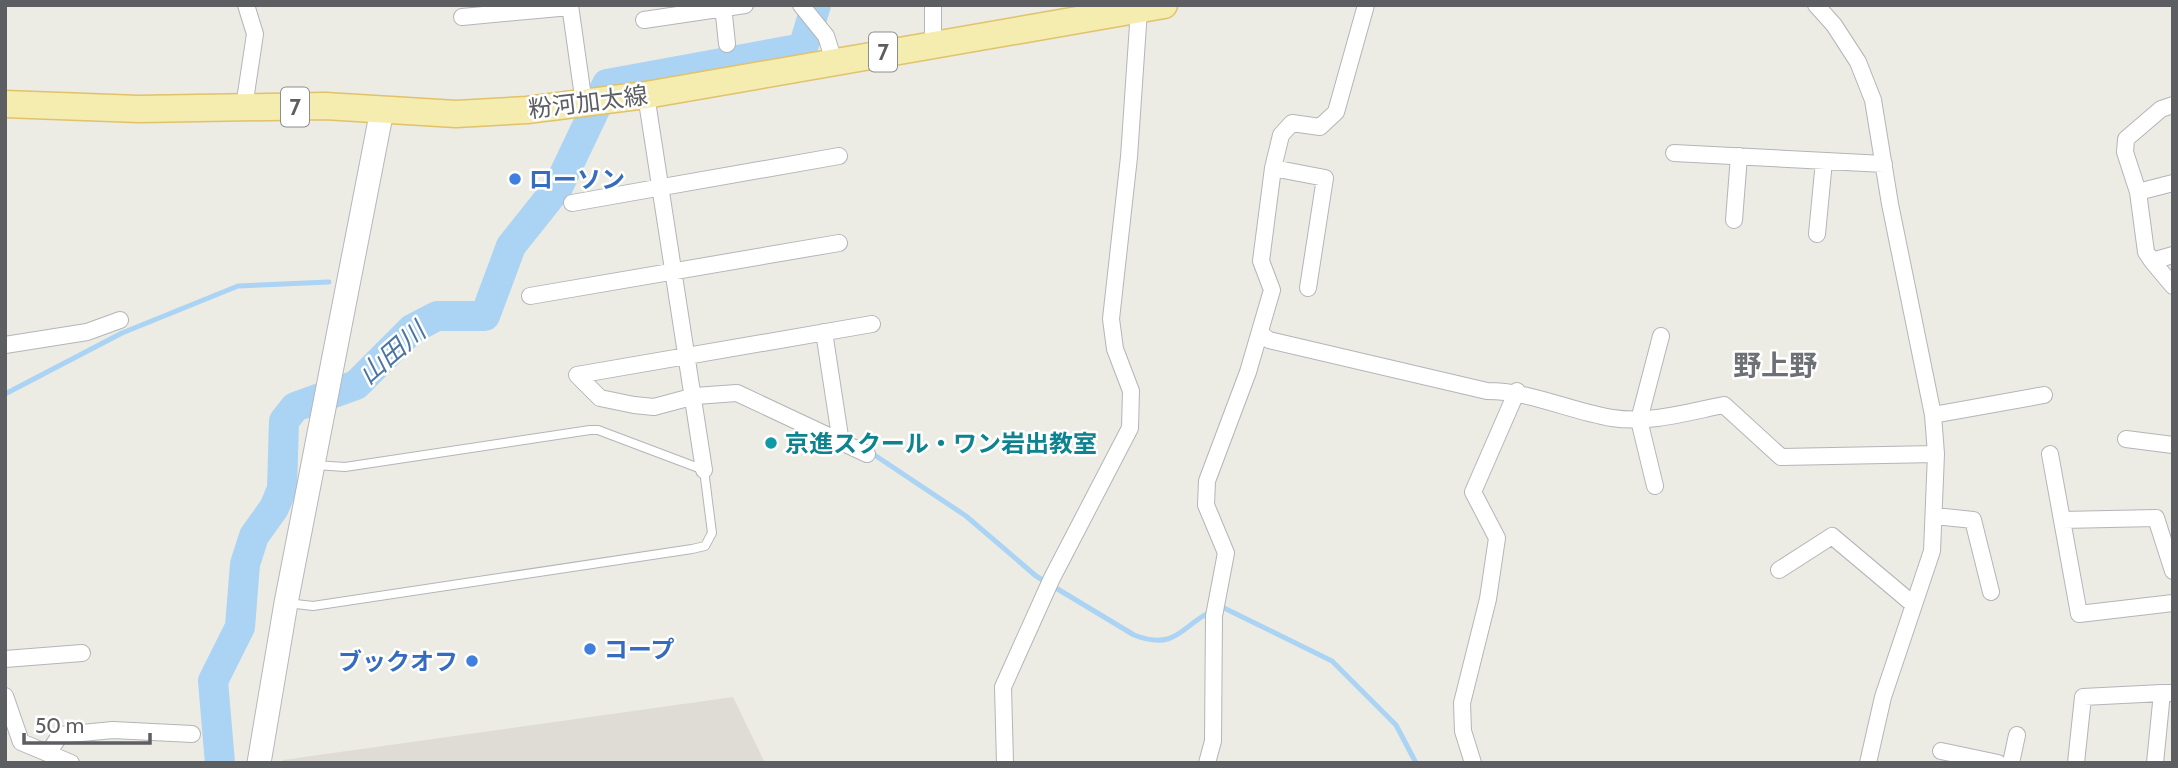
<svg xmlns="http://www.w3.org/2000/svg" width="2178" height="768" font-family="Cabin,'Noto Sans JP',sans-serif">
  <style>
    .education { fill: #dfdcd5 }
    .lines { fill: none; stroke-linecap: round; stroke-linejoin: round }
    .stream { stroke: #abd3f4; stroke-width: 5 }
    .river { stroke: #abd3f4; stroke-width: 30 }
    .lane-casing { stroke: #b4b5b9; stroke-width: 10 }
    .street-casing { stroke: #b4b5b9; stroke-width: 18 }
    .secondary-casing { stroke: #b5b7bc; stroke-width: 25 }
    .primary-casing { stroke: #e0c269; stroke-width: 29 }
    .lane { stroke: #fff; stroke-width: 8 }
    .street { stroke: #fff; stroke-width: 16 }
    .secondary { stroke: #fff; stroke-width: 23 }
    .primary { stroke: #f5ecb0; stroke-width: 26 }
    .shop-dot { fill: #3f7fe0; stroke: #fff; stroke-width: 2.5 }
    .culture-dot { fill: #0f9aa8; stroke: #fff; stroke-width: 2.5 }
    .labels { text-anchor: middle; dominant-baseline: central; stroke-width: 5; stroke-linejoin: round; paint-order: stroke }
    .shield { fill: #fff; stroke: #8d8e91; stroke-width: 2 }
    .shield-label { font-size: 23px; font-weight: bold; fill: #5c5e62 }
    .street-label { font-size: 24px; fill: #5c5e62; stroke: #fff }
    .shop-label { font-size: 24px; font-weight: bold; fill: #366cbe; stroke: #fff; text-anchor: start }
    .culture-label { font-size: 24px; font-weight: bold; fill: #0d838f; stroke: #fff; text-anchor: start }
    .water-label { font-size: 26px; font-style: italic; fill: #4b74a4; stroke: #fff }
    .quarter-label { font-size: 28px; font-weight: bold; fill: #6d7074; stroke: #fff }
  </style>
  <rect width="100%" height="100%" fill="#ecebe4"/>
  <path class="education" d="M733 697 765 763H284L283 760Z"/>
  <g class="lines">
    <path class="stream" d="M5 394 122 333 238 286 329 282
      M870 452 966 516 1036 576 1134 635C1183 654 1183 616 1224 608L1332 661 1396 725 1416 763"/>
    <path class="river" d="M220 763 213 681 240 627 245 564 254 536 274 508 282 489 284 421 295 407 356 385 412 329 437 316H485L511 246 558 187 607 84 803 48 816 5"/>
    <defs>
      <path id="lane" d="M287 603 313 606 692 549 705 546 712 533 704 470 598 430H590L345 467 315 465"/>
      <path id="street" d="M570 5 584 104
        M723 5 727 44
        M801 5 826 36 834 61
        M1816 5 1834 25 1858 62 1873 100 1890 204 1933 415 1936 454 1932 551 1883 697 1868 763
        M462 17 570 7
        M644 20 745 5
        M933 43V5
        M646 95 704 470
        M244 107 255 34 246 5
        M1674 153 1884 164
        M1273 168 1325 178 1308 288
        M2173 183 2138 192 2146 252 2152 261 2173 255
        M2138 192 2125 152 2126 139 2161 109 2173 105
        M572 203 839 156
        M1734 220 1739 156
        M1817 234 1824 161
        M2152 261 2173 286
        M530 296 839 243
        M824 332 841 443
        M1260 333 1269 340 1487 391C1531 391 1569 411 1612 418 1649 424 1688 412 1724 405L1781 457 1936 454
        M5 345 87 332 120 320
        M1933 415 2044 395
        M2126 439 2173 445
        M867 454 737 393 695 396 654 407 634 405 600 398 577 375 872 324
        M2050 454 2079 614 2173 603
        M1655 486 1639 420 1661 336
        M1935 516 1973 520 1991 592
        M2062 520 2156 518 2173 571
        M1779 570 1832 536 1914 605
        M5 659 82 653
        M5 696 21 742 71 763
        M1941 751 1998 763
        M49 752 60 735 113 730 192 734
        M1005 763 1003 687 1052 578 1130 428 1131 391 1115 349 1111 319 1129 157 1139 10
        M1207 763 1213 741 1214 616 1226 553 1206 505 1207 481 1248 372 1272 290 1261 261 1273 168 1281 135 1292 123 1320 127 1336 112 1366 5
        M1473 763 1463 731 1462 703 1488 599 1497 538 1473 492 1517 391
        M2011 763 2017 735
        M2076 763 2083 697 2162 693
        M2155 763 2162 693H2170"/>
      <path id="secondary" d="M259 763 286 603 382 110"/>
      <path id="primary" d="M5 104 139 109 325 106 456 114 527 110 646 95 1164 5"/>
    </defs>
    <use href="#lane" class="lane-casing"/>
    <use href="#street" class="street-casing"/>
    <use href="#secondary" class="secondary-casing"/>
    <use href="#primary" class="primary-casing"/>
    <use href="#lane" class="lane"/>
    <use href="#street" class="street"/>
    <use href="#secondary" class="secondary"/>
    <use href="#primary" class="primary"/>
  </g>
  <g class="shop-dot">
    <circle cx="515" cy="179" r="7"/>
    <circle cx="590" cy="649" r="7"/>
    <circle cx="472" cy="661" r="7"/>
  </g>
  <circle class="culture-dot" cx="771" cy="443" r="7"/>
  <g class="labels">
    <g class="shield">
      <rect x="869" y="32.5" width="28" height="39" rx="5"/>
      <rect x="281" y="87.5" width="28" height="39" rx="5"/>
    </g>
    <g class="shield-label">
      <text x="883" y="52">7</text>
      <text x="295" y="107">7</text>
    </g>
    <g class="street-label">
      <text transform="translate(588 102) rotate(-7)">粉河加太線</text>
    </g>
    <g class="shop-label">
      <text x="529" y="179">ローソン</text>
      <text x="604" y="649">コープ</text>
      <text x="458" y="661" text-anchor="end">ブックオフ</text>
    </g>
    <g class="culture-label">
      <text x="785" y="443">京進スクール・ワン岩出教室</text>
    </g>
    <g class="water-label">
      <text transform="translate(392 353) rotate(-41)">山田川</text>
    </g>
    <g class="quarter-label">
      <text x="1775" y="365">野上野</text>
    </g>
  </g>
  <rect width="2178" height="768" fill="none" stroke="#5c5e62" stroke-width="14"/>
  <path d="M24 733v10h126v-10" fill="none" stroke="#5c5e62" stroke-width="3.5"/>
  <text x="35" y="733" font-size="21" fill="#5c5e62" stroke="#ffffff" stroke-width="5" paint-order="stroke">50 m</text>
</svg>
